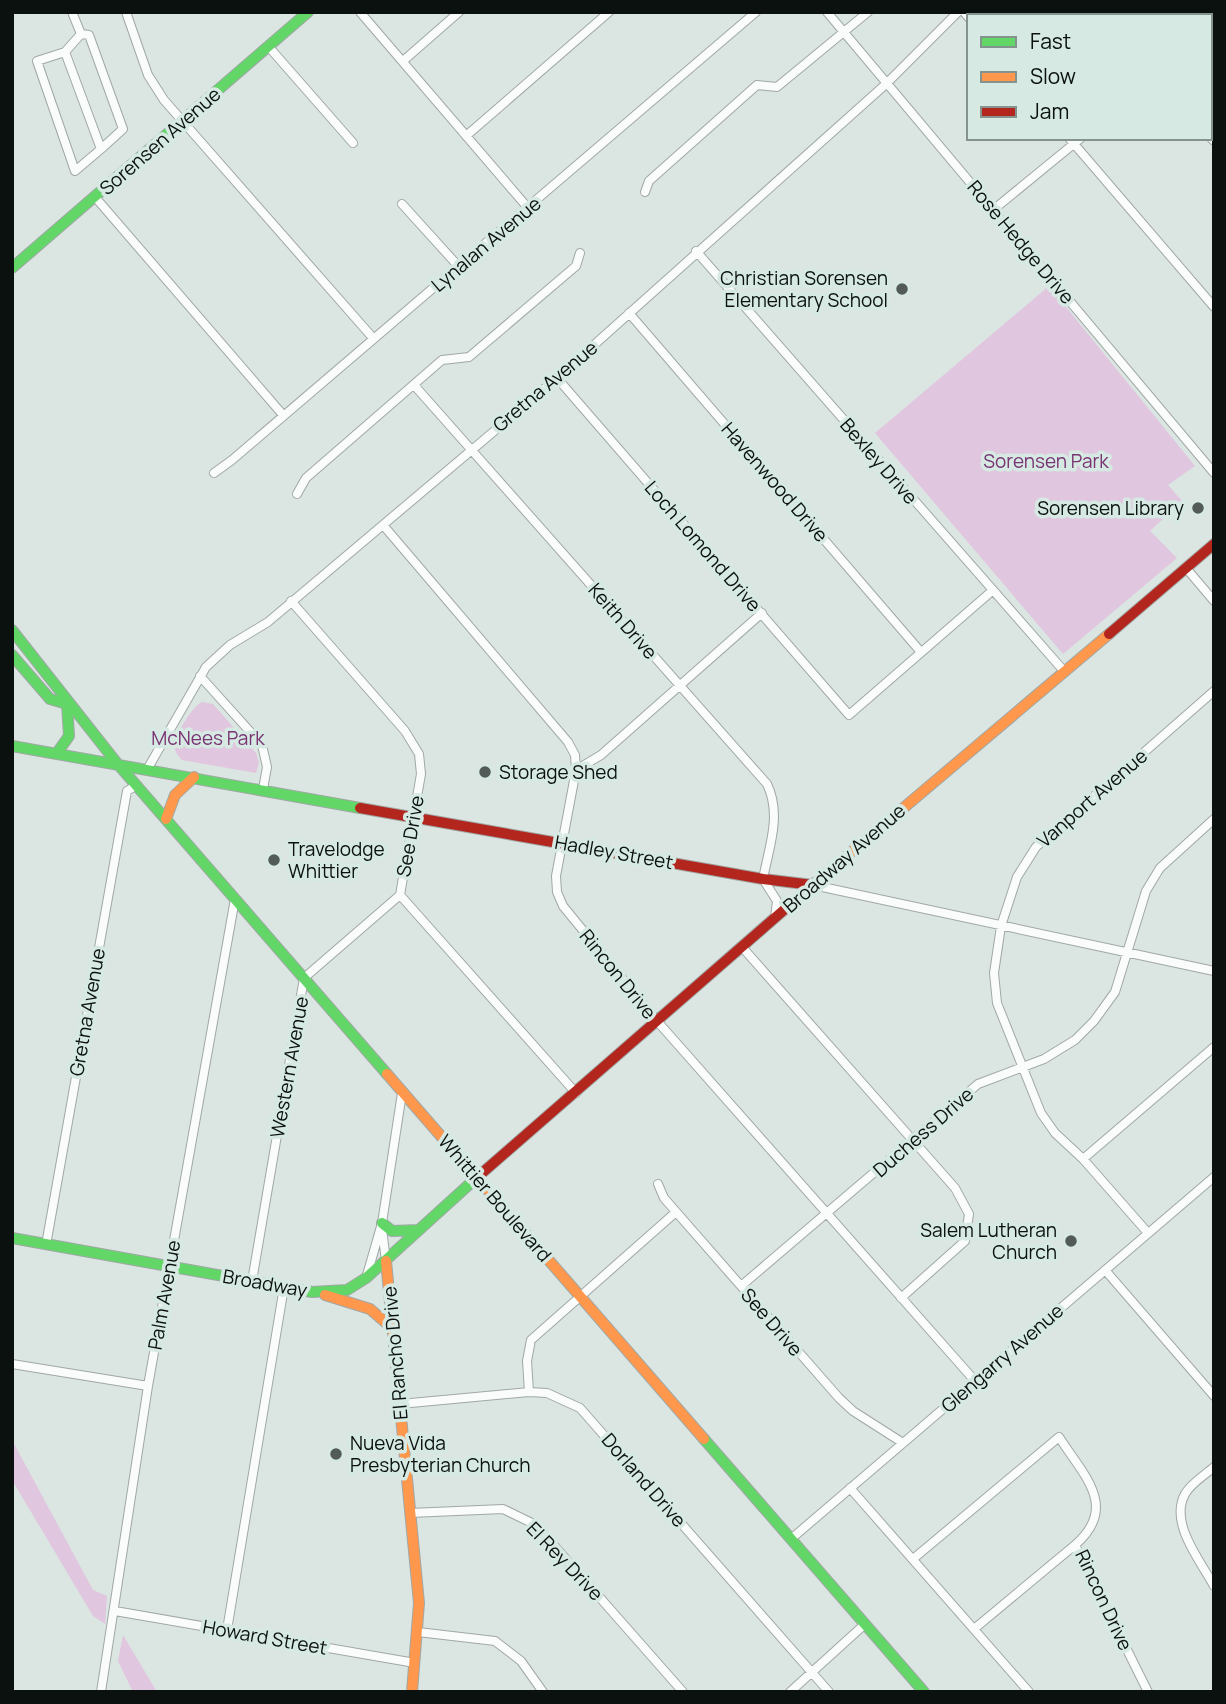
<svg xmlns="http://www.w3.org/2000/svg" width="1226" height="1704" font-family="Manrope,sans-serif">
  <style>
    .green { fill: #e0c6df }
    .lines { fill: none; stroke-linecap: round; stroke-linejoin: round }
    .street-casing { stroke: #a0a8a6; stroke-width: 10 }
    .fast-casing { stroke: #a0a8a6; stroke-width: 12 }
    .slow-casing { stroke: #a0a8a6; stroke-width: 12 }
    .jam-casing { stroke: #a0a8a6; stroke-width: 12 }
    .street { stroke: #fafbfb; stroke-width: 8 }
    .fast { stroke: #63d668; stroke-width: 10 }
    .slow { stroke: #ff974d; stroke-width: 10 }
    .jam { stroke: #b3261e; stroke-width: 10 }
    .poi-dot { fill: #535b59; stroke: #d7e9e3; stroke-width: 2.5 }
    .labels { text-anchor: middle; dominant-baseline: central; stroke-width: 7; stroke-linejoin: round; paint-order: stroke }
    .street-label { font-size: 19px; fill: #0a110f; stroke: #d7e9e3 }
    .poi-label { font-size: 19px; fill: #0a110f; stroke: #d7e9e3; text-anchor: end }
    .park-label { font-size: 19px; fill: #793473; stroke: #d7e9e3 }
  </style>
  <rect width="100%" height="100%" fill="#dbe5e2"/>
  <path class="green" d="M1049 286 1195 466 1168 485 1182 501 1150 531 1177 558 1063 654 875 433Z
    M202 702 213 704 256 753 259 762 256 773 182 760C178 756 174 751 175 745 177 732 191 708 202 702Z
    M12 1440 93 1590 107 1596 105 1624 93 1616 12 1480Z
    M123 1635 157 1692H133L118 1661Z"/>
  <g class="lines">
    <defs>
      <path id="street" d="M72 12 81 34
        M126 12 148 75 164 100 373 338
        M360 12 528 208
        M827 12 1214 473
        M964 12 969 18
        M1104 12 1107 16
        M1210 26 1214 23
        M81 34 89 35 123 129 101 149 65 52Z
        M268 46 353 143
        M65 52 37 61 75 171 101 149
        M403 61 459 12
        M466 136 609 12
        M1210 137 1214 141
        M1069 138 1214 307
        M645 192 649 181 757 85 777 87 868 12
        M95 197 283 415
        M402 204 460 268
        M993 210 1081 138
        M696 251 1063 670
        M629 313 920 651
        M557 378 849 715 992 591
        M414 385 767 784C782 815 769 847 763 879L777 901 775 918
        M214 473 232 460 756 12
        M297 494 306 478 442 360 469 357 576 266 580 253
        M383 525 568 742 575 755 576 770 556 876 557 892 563 906 657 1021 975 1381
        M1186 568 1214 601
        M291 601 405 731 419 754 421 774 400 895 576 1093
        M200 676 262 745 267 767 263 789
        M148 768 206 667 230 645 268 622 557 378 886 84 958 12
        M576 770 601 755 762 613
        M813 885 1214 971
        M742 947 955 1188 969 1214 965 1241 901 1298
        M1083 1159 1214 1047
        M658 1184 664 1198 839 1398 853 1411 903 1443
        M382 1229 386 1261
        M1148 1233 1083 1159 1055 1133 1041 1113 997 1003 994 973 1001 926 1017 877 1036 847 1214 691
        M46 1245 127 791 137 785
        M1105 1270 1214 1396
        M367 1275 382 1223 402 1093
        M252 1281 304 978 400 895
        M741 1286 978 1084 1044 1059 1075 1040 1094 1021 1115 992 1146 891 1160 868 1214 819
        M12 1364 148 1386
        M529 1392 527 1361 531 1340 676 1212
        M400 1404 529 1392 547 1393 580 1408 829 1692
        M1214 1467C1205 1475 1191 1483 1185 1494 1169 1523 1200 1560 1214 1586
        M850 1488 1029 1692
        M410 1513 503 1509 536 1525 683 1692
        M791 1539 1214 1177
        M913 1559 1059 1437C1084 1476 1119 1507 1075 1545L1148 1692
        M115 1611 415 1663
        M974 1629 1075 1545
        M227 1630 284 1287
        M418 1632 495 1641 521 1661 543 1692
        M101 1692 148 1386 235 899
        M790 1692 865 1624"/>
      <path id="fast" d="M12 268 308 12
        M12 630 116 762 387 1074
        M12 655 50 699 67 704
        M12 746 360 808
        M57 753 69 736 67 704
        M382 1223 392 1231 419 1230
        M12 1238 312 1292 347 1290 366 1278 474 1180
        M704 1439 924 1692"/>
      <path id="slow" d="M166 819 175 795 194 777
        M816 882 1109 634
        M387 1074 704 1439
        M386 1261 419 1603 412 1692
        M325 1295 370 1309 392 1328"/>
      <path id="jam" d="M1109 634 1214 544
        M360 808 763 879 813 885
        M474 1180 816 882"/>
    </defs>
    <use href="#street" class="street-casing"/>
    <use href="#fast" class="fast-casing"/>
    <use href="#slow" class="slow-casing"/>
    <use href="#jam" class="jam-casing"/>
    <use href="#street" class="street"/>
    <use href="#fast" class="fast"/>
    <use href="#slow" class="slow"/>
    <use href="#jam" class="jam"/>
  </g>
  <g class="poi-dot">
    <circle cx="902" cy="289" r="7"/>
    <circle cx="1198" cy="508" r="7"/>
    <circle cx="485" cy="772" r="7"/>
    <circle cx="274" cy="860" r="7"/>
    <circle cx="1071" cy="1241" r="7"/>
    <circle cx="336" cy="1454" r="7"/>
  </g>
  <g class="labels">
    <g class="street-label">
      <text transform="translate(160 141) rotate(-41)">Sorensen Avenue</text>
      <text transform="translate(1021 242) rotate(50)">Rose Hedge Drive</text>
      <text transform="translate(486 244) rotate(-40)">Lynalan Avenue</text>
      <text transform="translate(545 386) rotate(-40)">Gretna Avenue</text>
      <text transform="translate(879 461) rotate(49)">Bexley Drive</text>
      <text transform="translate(775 482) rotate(49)">Havenwood Drive</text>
      <text transform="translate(703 546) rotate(49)">Loch Lomond Drive</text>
      <text transform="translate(623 621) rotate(49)">Keith Drive</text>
      <text transform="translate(1092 798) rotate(-41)">Vanport Avenue</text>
      <text transform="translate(410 836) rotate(-80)">See Drive</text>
      <text transform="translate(614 852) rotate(10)">Hadley Street</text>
      <text transform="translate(844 858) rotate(-41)">Broadway Avenue</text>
      <text transform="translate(618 974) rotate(51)">Rincon Drive</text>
      <text transform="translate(87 1012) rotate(-80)">Gretna Avenue</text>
      <text transform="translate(289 1067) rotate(-80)">Western Avenue</text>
      <text transform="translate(923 1132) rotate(-41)">Duchess Drive</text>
      <text transform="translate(495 1198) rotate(49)">Whittier Boulevard</text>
      <text transform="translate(265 1283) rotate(10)">Broadway</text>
      <text transform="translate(164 1295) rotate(-80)">Palm Avenue</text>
      <text transform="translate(772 1322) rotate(49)">See Drive</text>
      <text transform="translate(395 1353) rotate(-95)">El Rancho Drive</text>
      <text transform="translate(1002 1358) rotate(-41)">Glengarry Avenue</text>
      <text transform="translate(644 1480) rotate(49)">Dorland Drive</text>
      <text transform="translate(565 1561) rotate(46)">El Rey Drive</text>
      <text transform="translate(1104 1600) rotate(65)">Rincon Drive</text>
      <text transform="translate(265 1637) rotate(10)">Howard Street</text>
    </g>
    <g class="poi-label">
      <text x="888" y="278">Christian Sorensen<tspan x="888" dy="22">Elementary School</tspan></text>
      <text x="1184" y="508">Sorensen Library</text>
      <text x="499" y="772" text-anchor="start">Storage Shed</text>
      <text x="288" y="849" text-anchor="start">Travelodge<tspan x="288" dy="22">Whittier</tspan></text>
      <text x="1057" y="1230">Salem Lutheran<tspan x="1057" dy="22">Church</tspan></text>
      <text x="350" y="1443" text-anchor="start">Nueva Vida<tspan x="350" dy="22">Presbyterian Church</tspan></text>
    </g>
    <g class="park-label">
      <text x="1046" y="461">Sorensen Park</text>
      <text x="208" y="738">McNees Park</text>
    </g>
  </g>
  <rect width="1226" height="1704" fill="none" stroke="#0a110f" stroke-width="28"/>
  <rect x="967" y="14" width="245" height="126" fill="#d7e9e3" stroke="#85938e" stroke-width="2"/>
  <rect x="981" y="37" width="35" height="10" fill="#63d668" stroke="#85938e" stroke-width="2"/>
  <text x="1030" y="49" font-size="21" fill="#0a110f">Fast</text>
  <rect x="981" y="72" width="35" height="10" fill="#ff974d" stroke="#85938e" stroke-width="2"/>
  <text x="1030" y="84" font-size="21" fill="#0a110f">Slow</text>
  <rect x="981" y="107" width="35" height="10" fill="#b3261e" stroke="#85938e" stroke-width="2"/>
  <text x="1030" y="119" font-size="21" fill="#0a110f">Jam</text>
</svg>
